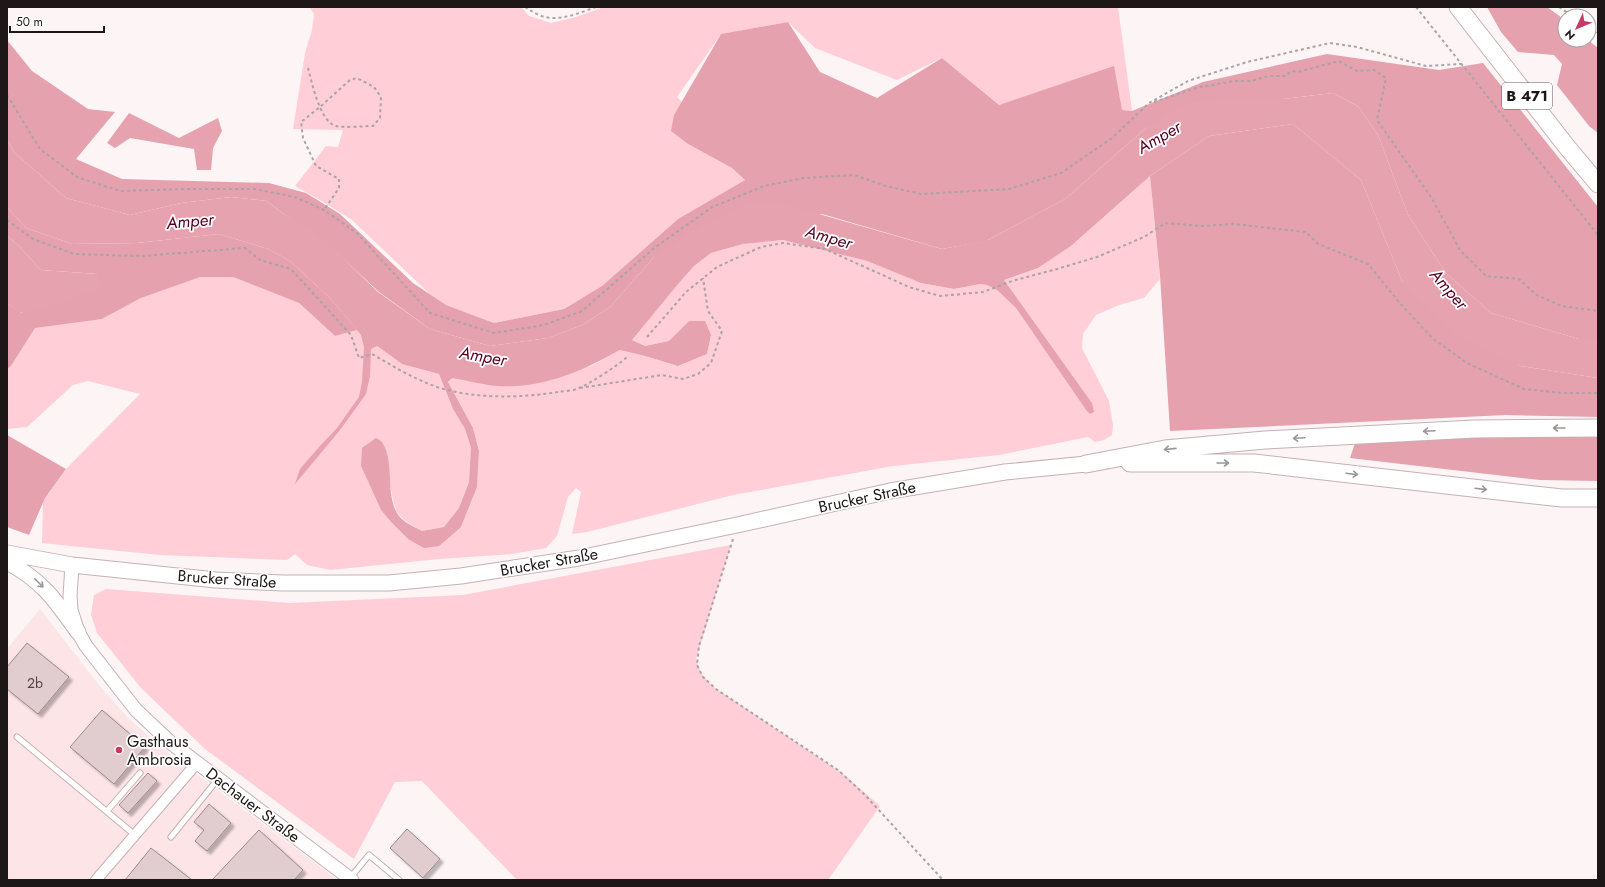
<svg xmlns="http://www.w3.org/2000/svg" width="1605" height="887" font-family="Jost,sans-serif">
  <style>
    .built { fill: #fce4e7 }
    .green { fill: #ffced6 }
    .forest { fill: #e5a1ad }
    .water { fill: #e6a2ae }
    .building { fill: #e1cdd0; stroke: #9c898c; filter: url(#shadow) }
    .lines { fill: none; stroke-linecap: round; stroke-linejoin: round }
    .service-casing { stroke: #c5b1b4; stroke-width: 7 }
    .minor-casing { stroke: #c5b1b4; stroke-width: 12 }
    .tertiary-casing { stroke: #c5b1b4; stroke-width: 15 }
    .secondary-casing { stroke: #c5b1b4; stroke-width: 17 }
    .trunk-casing { stroke: #c5b1b4; stroke-width: 19 }
    .path { stroke: #aba3a5; stroke-width: 2; stroke-dasharray: 3 3; stroke-linecap: butt }
    .service { stroke: #fff; stroke-width: 5 }
    .minor { stroke: #fff; stroke-width: 10 }
    .tertiary { stroke: #fff; stroke-width: 13 }
    .secondary { stroke: #fff; stroke-width: 15 }
    .trunk { stroke: #fff; stroke-width: 17 }
    .oneway { stroke: #9a9797 }
    .poi-dot { fill: #c83a64; stroke: #fff; stroke-width: 1.5 }
    .labels { text-anchor: middle; dominant-baseline: central; stroke-width: 3.5; stroke-linejoin: round; paint-order: stroke }
    .number-label { font-size: 14px; fill: #4f4446 }
    .shield { fill: #fff; stroke: #625d5d; stroke-width: 1 }
    .shield-label { font-size: 15px; font-weight: bold; fill: #1e1718 }
    .street-label { font-size: 16px; fill: #1e1718; stroke: #fff }
    .poi-label { font-size: 16px; fill: #1e1718; stroke: #fff; text-anchor: start }
    .water-label { font-size: 17px; font-style: italic; fill: #540220; stroke: #fff }
  </style>
  <defs>
    <filter id="shadow"><feDropShadow dx="3.5" dy="3.5" stdDeviation="1" flood-color="#0004"/></filter>
  </defs>
  <rect width="100%" height="100%" fill="#fdf4f6"/>
  <path class="built" d="M40 609 99 685 128 718 172 756 338 880H7V649Z"/>
  <path class="green" d="M309 7H521L529 16 551 23 576 17 604 7H1118L1132 111 1122 110 1058 90 999 105 942 58 897 80 815 48 788 22 721 34 677 97 682 102 674 115 688 144 732 168 745 180 678 219 602 286 564 309 494 323 446 305 431 295 352 220 325 203 295 186 326 146 338 147 343 130 293 129 305 53 312 30 314 14Z
    M1150 176 1160 279 1144 298 1119 305 1096 315 1083 334 1082 348 1109 401 1113 425 1112 435 1104 440 1095 442 1088 437 999 455 893 466 733 495 587 532 572 534 581 492 576 488 568 497 557 536 546 548 512 554 439 559 330 570 307 565 295 554 287 560 160 555 42 543 43 501 66 469 140 394 88 381 73 385 27 427 7 429V369L11 366 35 328 61 323 102 319 141 298 198 277H233L299 303 335 336 357 330 361 335 402 364 439 374 453 409 465 429 471 448 469 482 459 508 444 527 422 531C394 515 396 514 390 484L361 466 381 510 391 522 408 539 461 527 477 487 479 451 473 428 448 382 452 377 497 386 591 366 620 350 645 356 678 366 707 354 711 335 689 321 669 341 645 346 632 340 679 283 694 266 711 253 743 244 783 240 867 261 921 283 954 289 980 284 987 285 997 290 1016 308 1086 410 1092 403 1004 280 1038 268 1071 246Z
    M731 545 696 659 701 673 712 686 842 773 880 806 828 880H517L422 781 395 782 354 859 205 749 141 688 97 633 91 615 94 595 106 589 290 603 463 595Z"/>
  <path class="forest" d="M1487 7H1547L1565 20V40H1588L1598 48V133L1589 126 1557 85 1562 64 1554 55 1518 52 1501 32Z
    M788 22 820 72 877 98 942 58 999 105 1114 66 1122 110 1132 111 1203 82 1327 54 1439 70 1483 63 1598 207V339H1579L1491 313 1446 273 1408 215 1378 135 1358 106 1333 93 1283 99 1146 128 1065 199 986 241 942 249 822 214 654 257 610 307 582 325 548 338 490 346 430 329 379 292 322 239 281 212 267 201 231 197 181 203 130 215 66 198 14 152 7 139V40L32 71 88 109 115 112 76 159 122 179 269 183 306 193 340 214 413 283 446 305 494 323 564 309 602 286 678 219 745 180 732 168 688 144 671 131 674 115 721 34Z
    M1293 124 1361 180 1402 281 1520 366 1598 378V417L1506 415 1170 431 1160 276 1150 176 1209 136Z
    M7 207 26 228 72 244 137 243 219 234 268 249 290 261 330 298 357 330 335 336 299 303 233 277H200L141 298 102 319 35 328 11 366 7 369V303L21 313 98 274 41 270 18 245 7 236Z
    M7 435 66 469 45 498 29 535 7 527Z
    M1576 436 1598 437V481L1540 480 1350 458 1355 443 1416 438Z"/>
  <path class="water" d="M1333 93 1358 106 1378 135 1408 215 1446 273 1491 313 1579 339H1598V378L1520 366 1454 332 1402 281 1361 180 1293 124 1209 136 1150 176 1071 246 1038 268 1004 280 1092 403 1094 412 1090 414 1086 410 1016 308 997 290 987 285 980 284 954 289 921 283 867 261 783 240 743 244 711 253 694 266 679 283 632 340 645 346 669 341 689 321H705L711 335 707 354 678 366 645 356 620 350C582 371 542 389 497 386 482 385 467 380 452 378L448 382 473 428 479 451 477 487 461 527 439 546 424 548 408 539 391 522 381 510 361 466 362 448 376 438C379 440 382 441 383 444 394 462 386 491 396 511 400 521 413 526 422 531L444 527 459 508 469 482 471 448 465 429 453 409 439 374 402 364 377 346 371 349 370 376 366 394 340 430 295 484 300 469 320 446 337 428 359 397 362 382 364 347 361 335 330 298 290 261 268 249 219 234 137 243 72 244 26 228 7 207V139L14 152 66 198 130 215 181 203 231 197 267 201 281 212 321 237 378 292 430 329 490 346 548 338 582 325 610 307 654 257 693 231 742 205 773 201 942 249 988 240 1065 199 1146 128 1187 102 1283 99Z
    M129 113 179 138 218 118 222 131 213 148 211 170H197L194 149 130 138 115 148 107 143Z
    M7 236 18 245 41 270 98 274 102 289 53 305 20 313 7 303Z"/>
  <path class="building" d="M27 643 69 677 38 714 7 689V667Z
    M102 710 145 747 114 784 70 747Z
    M148 773 157 781 128 813 119 805Z
    M209 804 231 823 207 851 195 841 204 830 194 822Z
    M407 829 440 859 423 878 390 848Z
    M259 830 303 870 294 880H212Z
    M151 848 192 880H125Z"/>
  <g class="lines">
    <defs>
      <path id="service" d="M17 737 135 835
        M107 811 140 773
        M171 837 218 779
        M350 878 369 855 399 880"/>
      <path id="minor" d="M96 880 197 763"/>
      <path id="tertiary" d="M72 565 70 596 71 610 78 632 86 646 136 710 171 743 352 880"/>
      <path id="secondary" d="M7 553 72 565 216 580 283 583H389L461 576 579 558 737 525 890 491 1005 472 1086 464
        M7 562C42 580 56 601 78 632"/>
      <path id="trunk" d="M1458 7 1567 147 1598 184
        M1130 463H1254L1525 494 1562 498H1598
        M1086 464 1165 449 1265 440 1474 429 1598 428"/>
    </defs>
    <use href="#service" class="service-casing"/>
    <use href="#minor" class="minor-casing"/>
    <use href="#tertiary" class="tertiary-casing"/>
    <use href="#secondary" class="secondary-casing"/>
    <use href="#trunk" class="trunk-casing"/>
    <path class="path" d="M525 7C530 10 534 13 539 15 557 23 579 13 596 7
      M1416 7 1598 235
      M1559 7 1572 16
      M1589 28 1598 34
      M308 68C312 83 320 122 336 126 343 128 365 126 373 126L380 118 381 97 374 87 357 78 350 80 320 107 301 122 303 138 316 166 339 179V188L324 210
      M7 95 40 149 77 177 120 191 186 189H255L295 197 324 210 357 233 430 313 494 333 544 325 582 311 653 249 712 207 764 186 804 178 854 175 886 186 921 194 1009 189 1061 173 1112 138 1149 103 1188 81 1247 62 1330 43 1357 47 1426 66 1461 64
      M1154 102 1196 88 1234 81H1252L1268 76H1285L1292 71 1298 72 1339 61 1357 71 1374 70 1386 78 1377 120 1431 197 1460 250 1486 276 1519 279 1535 294 1561 306 1598 311
      M7 220 33 239 74 254 141 256 245 248 260 260 291 269 351 335 359 358 372 354C394 367 416 380 440 388 477 399 520 398 558 392 564 391 573 391 579 388 591 383 617 366 627 357
      M647 337 686 292 717 267 761 247 783 243 825 249 909 287 940 296 983 292 1012 281 1057 269 1097 257 1144 237 1165 223 1202 226 1234 224 1306 232 1318 244 1368 264 1399 302 1432 338 1467 363 1524 389 1563 393H1598
      M580 388 662 375 683 379 698 374 711 363 722 331 708 311 703 278
      M733 539 699 646 697 665 703 677 716 689 838 770 864 794 943 880"/>
    <use href="#service" class="service"/>
    <use href="#minor" class="minor"/>
    <use href="#tertiary" class="tertiary"/>
    <use href="#secondary" class="secondary"/>
    <use href="#trunk" class="trunk"/>
  </g>
  <defs><path id="oneway-shaft" d="M-6 0H5M1.5-3L5.5 0L1.5 3" fill="none" stroke-width="1.6" stroke-linecap="round" stroke-linejoin="round"/></defs>
  <g class="oneway">
    <use href="#oneway-shaft" transform="translate(1559 428) rotate(180)"/>
    <use href="#oneway-shaft" transform="translate(1429 431) rotate(177)"/>
    <use href="#oneway-shaft" transform="translate(1299 438) rotate(177)"/>
    <use href="#oneway-shaft" transform="translate(1170 449) rotate(174)"/>
    <use href="#oneway-shaft" transform="translate(1223 463)"/>
    <use href="#oneway-shaft" transform="translate(1352 474) rotate(7)"/>
    <use href="#oneway-shaft" transform="translate(1481 489) rotate(7)"/>
    <use href="#oneway-shaft" transform="translate(39 583) rotate(45)"/>
  </g>
  <circle class="poi-dot" cx="119" cy="750" r="4"/>
  <g class="labels">
    <g class="number-label">
      <text x="35" y="683">2b</text>
    </g>
    <rect class="shield" x="1502" y="83" width="50" height="26" rx="3"/>
    <g class="shield-label">
      <text x="1527" y="96">B 471</text>
    </g>
    <g class="street-label">
      <text transform="translate(867 497) rotate(-12)">Brucker Straße</text>
      <text transform="translate(549 562) rotate(-10)">Brucker Straße</text>
      <text transform="translate(227 579) rotate(4)">Brucker Straße</text>
      <text transform="translate(253 805) rotate(37)">Dachauer Straße</text>
    </g>
    <g class="poi-label">
      <text x="127" y="741">Gasthaus<tspan x="127" dy="18">Ambrosia</tspan></text>
    </g>
    <g class="water-label">
      <text transform="translate(1159 137) rotate(-30)">Amper</text>
      <text transform="translate(190 221) rotate(-5)">Amper</text>
      <text transform="translate(829 237) rotate(16)">Amper</text>
      <text transform="translate(1449 289) rotate(49)">Amper</text>
      <text transform="translate(483 356) rotate(10)">Amper</text>
    </g>
  </g>
  <rect width="1605" height="887" fill="none" stroke="#1e1718" stroke-width="16"/>
  <g transform="translate(1577 28) rotate(226)"><circle r="19" fill="#ffffff" stroke="#a5a2a3"/>
  <path d="M0-3L7 15L0 10L-7 15Z" fill="#c83a64"/>
  <text y="-6" font-size="11" font-weight="bold" text-anchor="middle" fill="#1e1718">N</text>
  </g>
  <path d="M10 26v6h94v-6" fill="none" stroke="#1e1718" stroke-width="2"/>
  <text x="16" y="26" font-size="12" fill="#1e1718" stroke="#ffffff" stroke-width="3" paint-order="stroke">50 m</text>
</svg>
